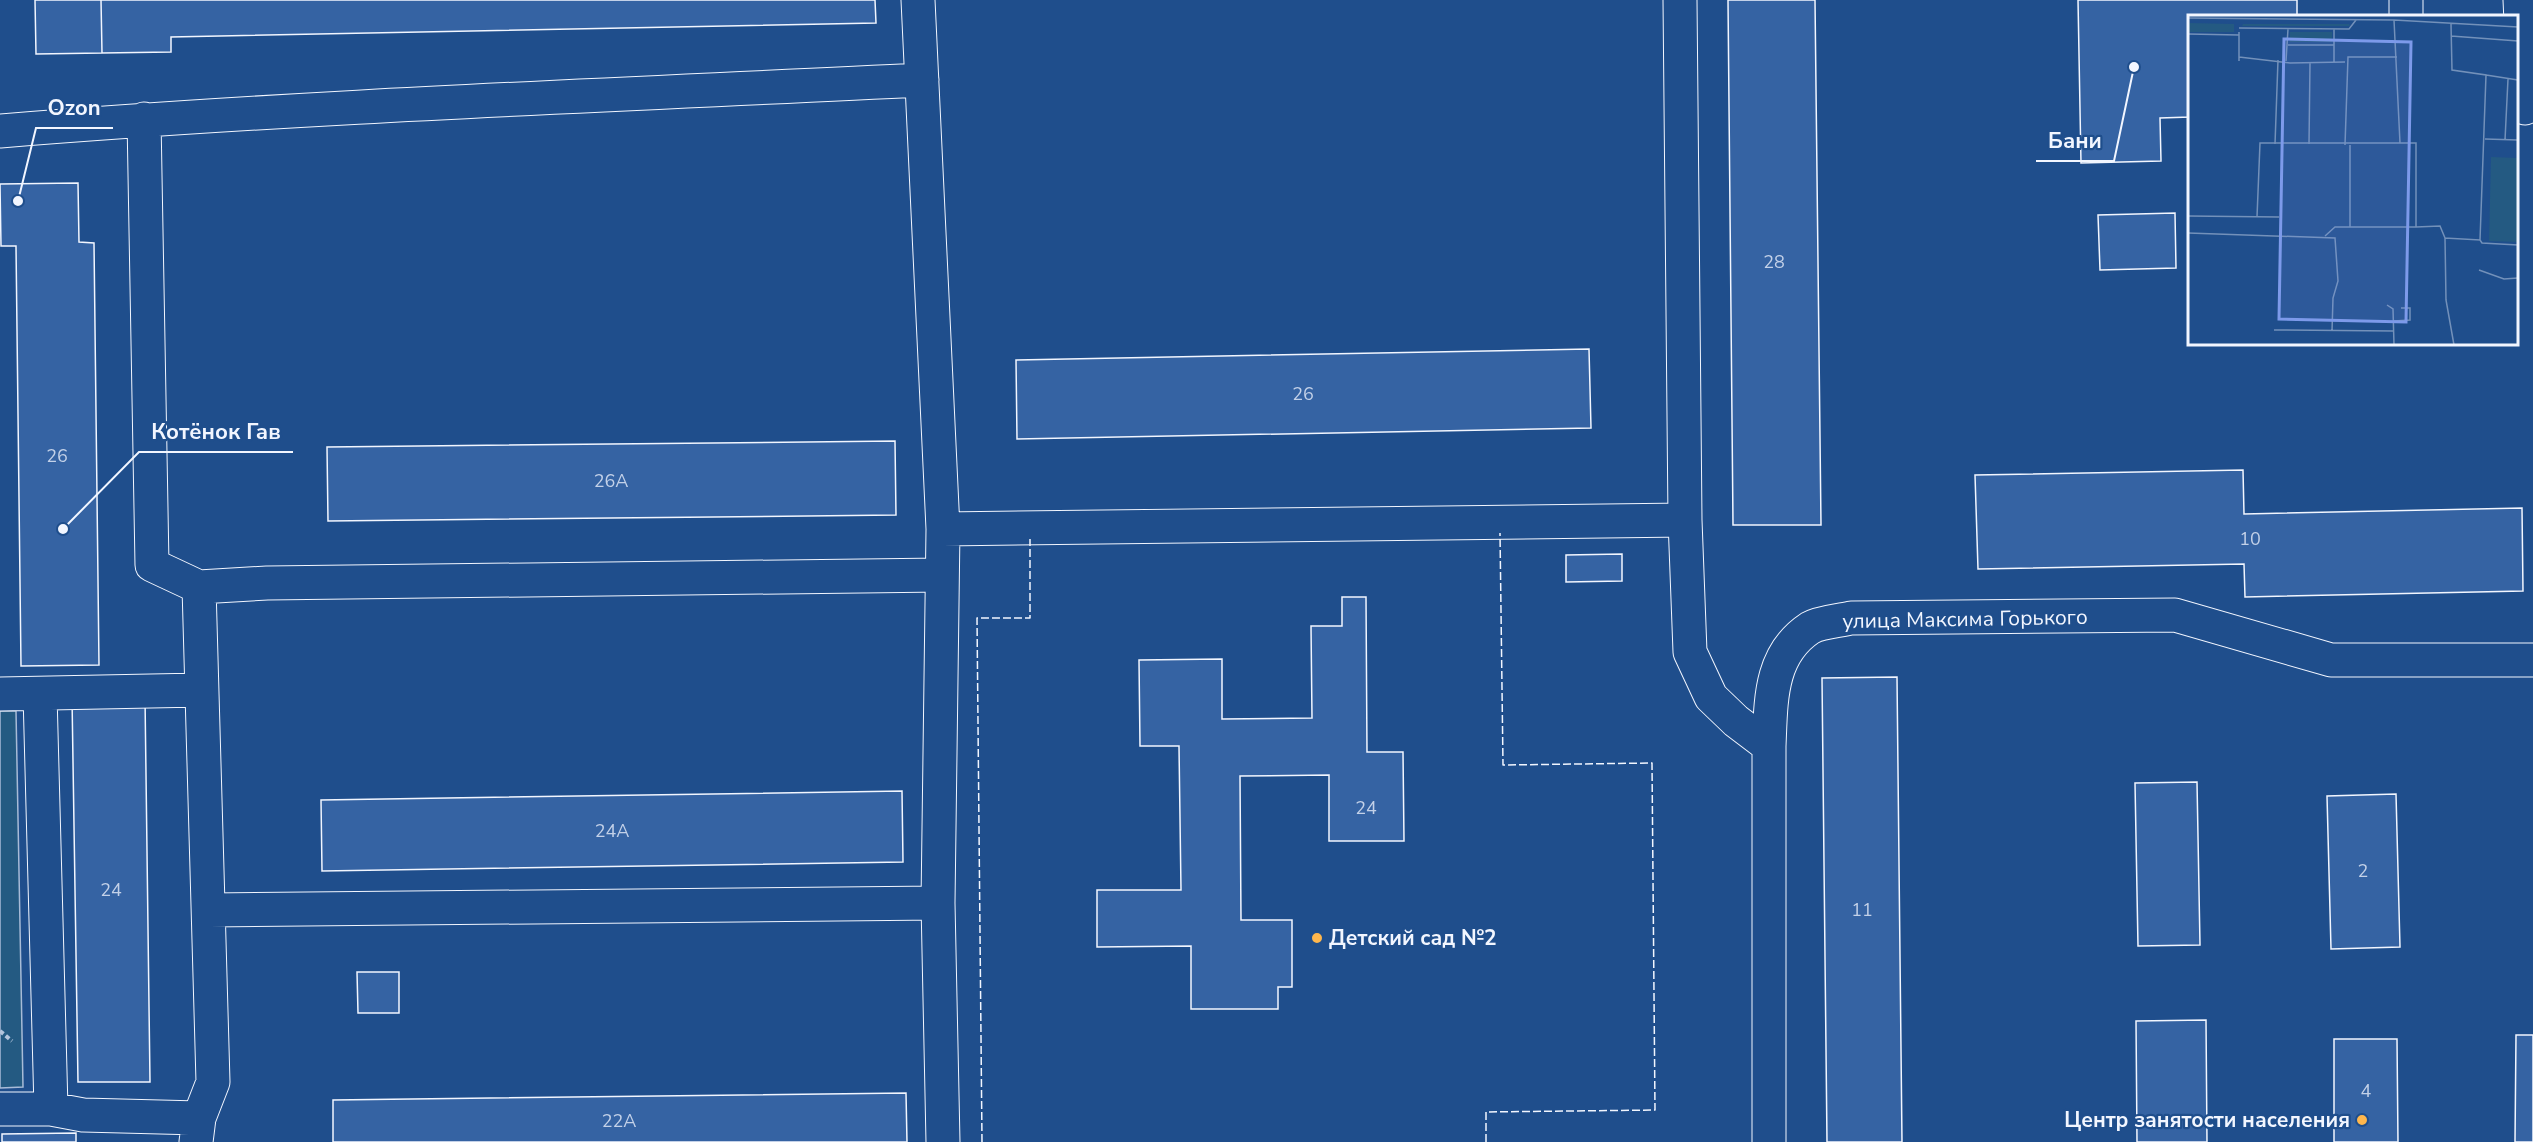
<svg xmlns="http://www.w3.org/2000/svg" width="2533" height="1142" font-family="'Nunito Sans',sans-serif">
  <style>
    .green { fill: #245a82; stroke: #a8bbd7; stroke-width: 1.5 }
    .building { fill: #3563a3; stroke: #f2f6ff; stroke-width: 1.5 }
    .lines { fill: none; stroke-linecap: round; stroke-linejoin: round }
    .minor-casing { stroke: #f2f6ff; stroke-width: 35 }
    .path { stroke: #b3c4dc; stroke-width: 4; stroke-dasharray: 4.5 3; stroke-linecap: butt }
    .minor { stroke: #1f4e8c; stroke-width: 33 }
    .fence { stroke: #f2f6ff; stroke-width: 1.5; stroke-dasharray: 8 3; stroke-linecap: butt }
    .poi-dot { fill: #ffb74d; stroke: #1f4e8c; stroke-width: 2 }
    .labels { text-anchor: middle; dominant-baseline: central; stroke-width: 4.5; stroke-linejoin: round; paint-order: stroke }
    .number-label { font-size: 18px; fill: #c3d1e8 }
    .street-label { font-size: 21px; fill: #f2f6ff; stroke: #1f4e8c }
    .poi-label { font-size: 21px; font-weight: bold; fill: #f2f6ff; stroke: #1f4e8c; text-anchor: start }
    .inset-road { fill: none; stroke: #7391ba; stroke-width: 1.5 }
    .view { fill: #7d9aea; fill-opacity: 0.15; stroke: #7d9aea; stroke-width: 3 }
    .inset-edge { fill: none; stroke: #f2f6ff; stroke-width: 3 }
    .leader { fill: none; stroke: #f2f6ff; stroke-width: 2 }
    .callout-dot { fill: #f2f6ff; stroke: #1f4e8c; stroke-width: 2 }
    .callout-label { font-size: 22px; text-anchor: middle; font-weight: bold; fill: #f2f6ff; stroke: #1f4e8c; stroke-width: 4.5; stroke-linejoin: round; paint-order: stroke }
  </style>
  <rect width="100%" height="100%" fill="#1f4e8c"/>
  <path class="green" d="M0 711H16L23 1087 0 1088Z"/>
  <path class="building" d="M35 0H101L102 53 36 54Z
    M101 0H875L876 23 171 37V52L102 53Z
    M1728 0H1815L1821 525H1733Z
    M2078 0H2297V16H2190V117L2160 118 2161 161 2081 163Z
    M78 183 79 242 94 243 99 665 21 666 16 246H1L0 184Z
    M2175 213 2176 268 2100 270 2098 215Z
    M1589 349 1591 428 1017 439 1016 360Z
    M895 441 896 515 328 521 327 447Z
    M2243 470 2244 514 2522 508 2523 591 2245 597 2244 564 1978 569 1975 475Z
    M1622 554V581L1566 582V555Z
    M1342 597H1366L1367 752H1403L1404 841H1329V775L1240 776 1241 920H1292V987H1278V1009H1191V946L1097 947V890H1181L1179 746H1140L1139 660 1222 659V719L1312 718 1311 626H1342Z
    M1897 677 1902 1142H1827L1822 678Z
    M145 697 150 1082H78L72 698Z
    M2197 782 2200 945 2138 946 2135 783Z
    M902 791 903 862 322 871 321 800Z
    M2396 794 2400 947 2331 949 2327 796Z
    M357 972H399V1013H358Z
    M2206 1020 2207 1142H2137L2136 1021Z
    M2516 1035H2533V1142H2515Z
    M2334 1039H2397L2398 1142H2334Z
    M906 1093 907 1142H333V1100Z
    M76 1133V1142H2V1134Z"/>
  <g class="lines">
    <defs>
      <path id="minor" d="M918 0 943 529 938 903 943 1142
        M1680 0 1685 520
        M2406 0V16
        M2520 0 2525 108
        M144 119 152 565 199 587 267 583 942 575
        M0 131C307 106 615 95 922 80
        M943 529 1685 520 1690 652 1711 697 1736 721 1769 746
        M0 694 201 690
        M40 694 51 1109
        M210 910 938 903
        M0 1109H51L83 1115 199 1118
        M196 1142 199 1118 213 1082 199 587
        M1769 1142V746C1771 702 1769 655 1810 628 1820 622 1839 621 1851 618L2175 615 2331 660H2533"/>
    </defs>
    <use href="#minor" class="minor-casing"/>
    <path class="path" d="M0 1031 12 1041"/>
    <use href="#minor" class="minor"/>
    <path class="fence" d="M982 1142 977 618H1030V539
      M1486 1142V1112L1655 1110 1652 763 1503 765 1500 533"/>
  </g>
  <g class="poi-dot">
    <circle cx="1317" cy="938" r="6"/>
    <circle cx="2362" cy="1120" r="6"/>
  </g>
  <g class="labels">
    <g class="number-label">
      <text x="1774" y="262">28</text>
      <text x="1303" y="394">26</text>
      <text x="57" y="456">26</text>
      <text x="611" y="481">26А</text>
      <text x="2250" y="539">10</text>
      <text x="1366" y="808">24</text>
      <text x="612" y="831">24А</text>
      <text x="2363" y="871">2</text>
      <text x="111" y="890">24</text>
      <text x="1862" y="910">11</text>
      <text x="2366" y="1091">4</text>
      <text x="619" y="1121">22А</text>
    </g>
    <g class="street-label">
      <text transform="translate(1965 619) rotate(-1)">улица Максима Горького</text>
    </g>
    <g class="poi-label">
      <text x="1329" y="938">Детский сад №2</text>
      <text x="2350" y="1120" text-anchor="end">Центр занятости населения</text>
    </g>
  </g>
  <g transform="translate(2188 15)">
    <rect width="330" height="330" fill="#1f4e8c"/>
    <path d="M0 8 46 9V17H0ZM55 9H161L162 11H54ZM102 17H144V27H102ZM303 142 330 143V227L301 226Z" fill="#245a82"/>
    <path class="inset-road" d="M0 3 206 5 330 12M206 5 212 128M263 9 264 55 298 60 292 225 257 223 258 285 266 330M51 13 161 14 168 5M146 14V47M51 17V46M0 19 51 20M263 21 330 26M100 30H146M51 42 102 48 157 47M98 46 100 14M298 60 330 65M297 124 330 125M317 125 320 64M87 129 90 45M121 129 122 48M157 130 160 42H209M0 201 91 202M69 202 72 128H228V212H162M228 212 252 211 257 223M0 218 147 223 150 266 145 283 144 316M137 221 147 212H162V130M292 225 294 228 330 230M291 255 316 264 330 263M199 290 205 294 206 330M206 306 222 305V293H213M86 315 206 316"/>
    <path class="view" d="M96 24 223 27 218 307 91 304Z"/>
    <rect width="330" height="330" class="inset-edge"/>
  </g>
  <path class="leader" d="M18 201L36 128H113M2134 67L2114 161H2036M63 529L139 452H293"/>
  <g class="callout-dot">
    <circle cx="18" cy="201" r="6"/>
    <circle cx="2134" cy="67" r="6"/>
    <circle cx="63" cy="529" r="6"/>
  </g>
  <g class="callout-label">
    <text x="74" y="115">Ozon</text>
    <text x="2075" y="148">Бани</text>
    <text x="216" y="439">Котёнок Гав</text>
  </g>
</svg>
